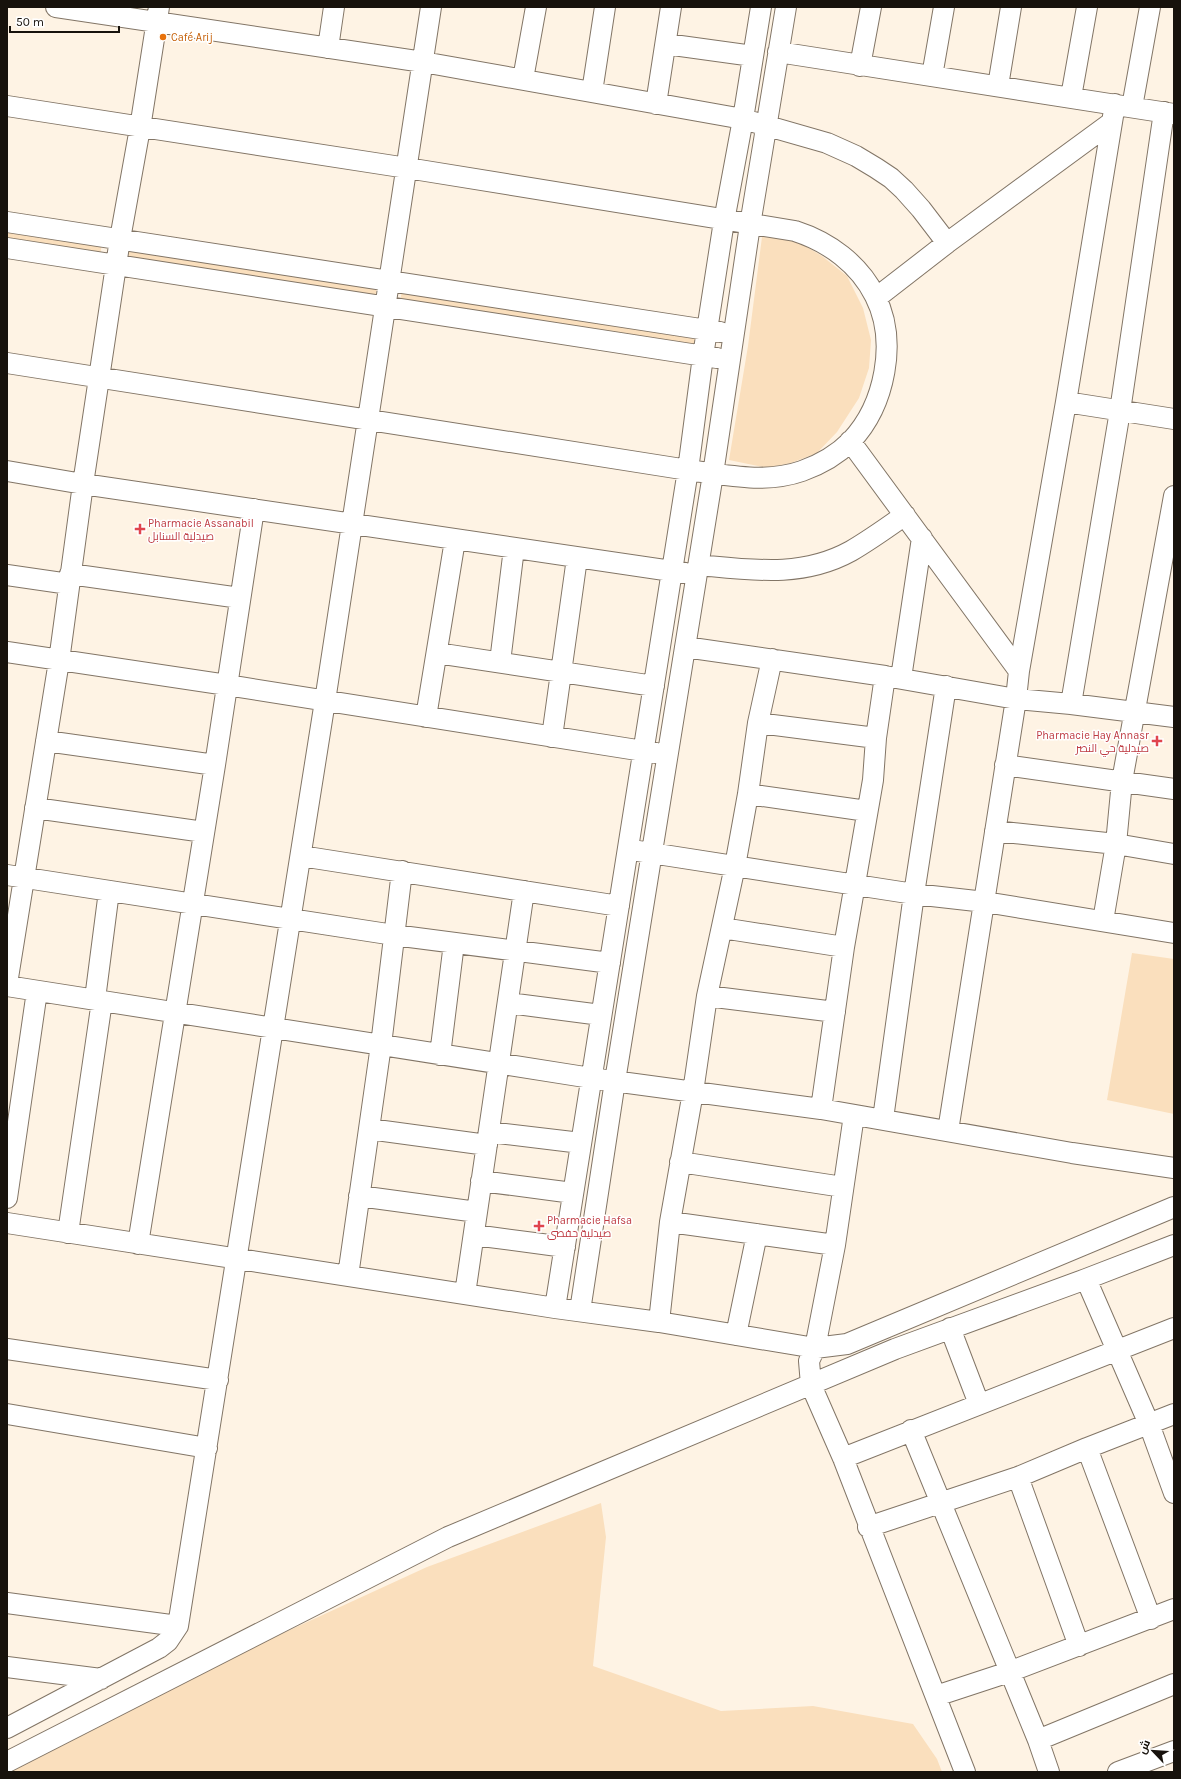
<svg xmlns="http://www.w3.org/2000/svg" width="1181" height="1779" font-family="Karla,Cairo,sans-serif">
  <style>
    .green { fill: #fadfbd }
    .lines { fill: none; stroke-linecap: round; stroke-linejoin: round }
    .minor-casing { stroke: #827566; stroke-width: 22 }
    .minor { stroke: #fff; stroke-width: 20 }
    .food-dot { fill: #e8710a; stroke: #fff; stroke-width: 1.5 }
    .health-dot { fill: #e0444e; stroke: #fff; stroke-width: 1.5 }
    .labels { text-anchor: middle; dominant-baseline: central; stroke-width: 3; stroke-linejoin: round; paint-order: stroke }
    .food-label { font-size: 11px; fill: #c56008; stroke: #fff; text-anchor: start }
    .health-label { font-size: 11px; fill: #be3a42; stroke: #fff; text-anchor: start }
  </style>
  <rect width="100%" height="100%" fill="#fef3e4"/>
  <path class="green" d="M7 229 102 243 100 256 7 242Z
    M762 237 792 238 822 256 847 276 863 308 871 340 869 368 859 398 837 432 817 453 791 463 767 468 729 460 748 346Z
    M124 245 377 285 375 301 122 260Z
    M402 289 708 335 707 350 400 304Z
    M1132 953 1174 959V1114L1107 1100Z
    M601 1503 606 1537 593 1666 721 1711 813 1706 913 1724 937 1759 942 1772H7V1760L427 1567Z"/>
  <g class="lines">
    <defs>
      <path id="minor" d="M56 7 423 62 743 119 827 143 856 156 876 168 891 178 904 190 921 209 947 243
        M666 44 753 56
        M328 48 334 7
        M778 52 1174 114
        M860 66 871 7
        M932 76 944 7
        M523 79 536 7
        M998 86 1011 7
        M592 92 605 7
        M1071 97 1087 7
        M656 104 671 7
        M7 106 407 168 795 231C829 242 859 264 875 296 898 341 885 405 851 441 838 454 819 465 802 471 765 484 726 475 688 470L7 363
        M1132 107 1150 7
        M7 222 720 332
        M7 248 717 358
        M876 298 947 243 1112 122
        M1066 402 1174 419
        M850 441 1019 671
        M7 471 83 484 685 573
        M699 565C752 570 802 578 851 551 870 540 888 527 905 515
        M70 574 240 598
        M7 575 69 584
        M685 647 885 676 1016 699 1071 704 1174 717
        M7 652 227 685 656 753
        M437 653 654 686
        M500 662 514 548
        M901 678 922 538
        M1071 704 1120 411 1164 112
        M426 717 455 540
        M758 723 876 738 873 780 844 947 821 1109
        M552 737 577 558
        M876 738 885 676
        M46 741 215 765
        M1005 765 1174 789
        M748 794 867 811
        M35 808 204 832
        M995 831 1116 844 1174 854
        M638 851 914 894 985 902 1174 933
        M301 856 619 906
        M7 875 394 935 610 963
        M1103 921 1116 844 1122 781 1174 496
        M722 928 844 947
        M7 984 59 661 83 484 120 239 140 128 159 7
        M7 986 591 1078 821 1109 1072 1153 1174 1168
        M707 996 835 1012
        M95 999 109 891
        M508 1003 601 1015
        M440 1055 454 943
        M854 1115 835 1245 815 1348 809 1361 811 1385 843 1458 965 1772
        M883 1119 914 894 946 686
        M369 1129 487 1145
        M948 1131 1016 699 1019 671 1066 402 1115 104
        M489 1132 581 1143
        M680 1162 843 1187
        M481 1181 573 1193
        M359 1196 477 1212
        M7 1198 37 991
        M670 1222 835 1245
        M7 1223 555 1308 659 1322 815 1348 847 1344 1174 1207
        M68 1233 102 1001
        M474 1235 565 1247
        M138 1244 215 765 254 509
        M348 1276 381 1045 402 871
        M1086 1279 1149 1424 1174 1493
        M465 1294 524 891
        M555 1308 688 470 703 356 724 221 743 119 761 7
        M580 1311 615 1081 713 474 750 225 786 7
        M659 1322 670 1222 693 1092 707 996 735 866 748 794 758 723 772 659
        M950 1328 979 1404
        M736 1335 757 1234
        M7 1349 218 1380
        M7 1414 207 1448
        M911 1430 1038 1740 1049 1772
        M1087 1448 1151 1619
        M843 1458 1174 1328
        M1018 1477 1079 1646
        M868 1527 1018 1477 1087 1448 1174 1414
        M7 1603 178 1626
        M7 1667 101 1679
        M936 1696 1009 1672 1174 1609
        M7 1728 159 1648 168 1641 178 1626 325 701 431 7
        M1038 1740 1174 1684
        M7 1762 448 1537 895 1349 1086 1279 1174 1245
        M1118 1772 1174 1751"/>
    </defs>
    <use href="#minor" class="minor-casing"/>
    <use href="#minor" class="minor"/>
  </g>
  <circle class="food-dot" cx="163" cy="37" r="4"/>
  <g class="health-dot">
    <path d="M138 523h4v4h4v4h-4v4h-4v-4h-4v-4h4z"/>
    <path d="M1155 735h4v4h4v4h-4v4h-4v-4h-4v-4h4z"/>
    <path d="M537 1220h4v4h4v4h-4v4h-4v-4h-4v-4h4z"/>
  </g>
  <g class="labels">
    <g class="food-label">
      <text x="171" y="37">Café Arij</text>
    </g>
    <g class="health-label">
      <text x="148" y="523">Pharmacie Assanabil<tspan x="148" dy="13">صيدلية السنابل</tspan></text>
      <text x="1149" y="735" text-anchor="end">Pharmacie Hay Annasr<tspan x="1149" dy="13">صيدلية حي النصر</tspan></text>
      <text x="547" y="1220">Pharmacie Hafsa<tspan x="547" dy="13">صيدلية حفصى</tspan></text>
    </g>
  </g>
  <rect width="1181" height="1779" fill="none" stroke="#17120c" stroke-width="16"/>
  <g transform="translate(1153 1751) rotate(295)" stroke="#ffffff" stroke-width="3" paint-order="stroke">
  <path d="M0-3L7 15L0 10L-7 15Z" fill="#17120c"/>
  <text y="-6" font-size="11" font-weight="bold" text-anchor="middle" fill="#17120c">ش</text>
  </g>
  <path d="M10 26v6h109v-6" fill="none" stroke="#17120c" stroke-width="2"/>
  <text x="16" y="26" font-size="12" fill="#17120c" stroke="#ffffff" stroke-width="3" paint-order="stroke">50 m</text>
</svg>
